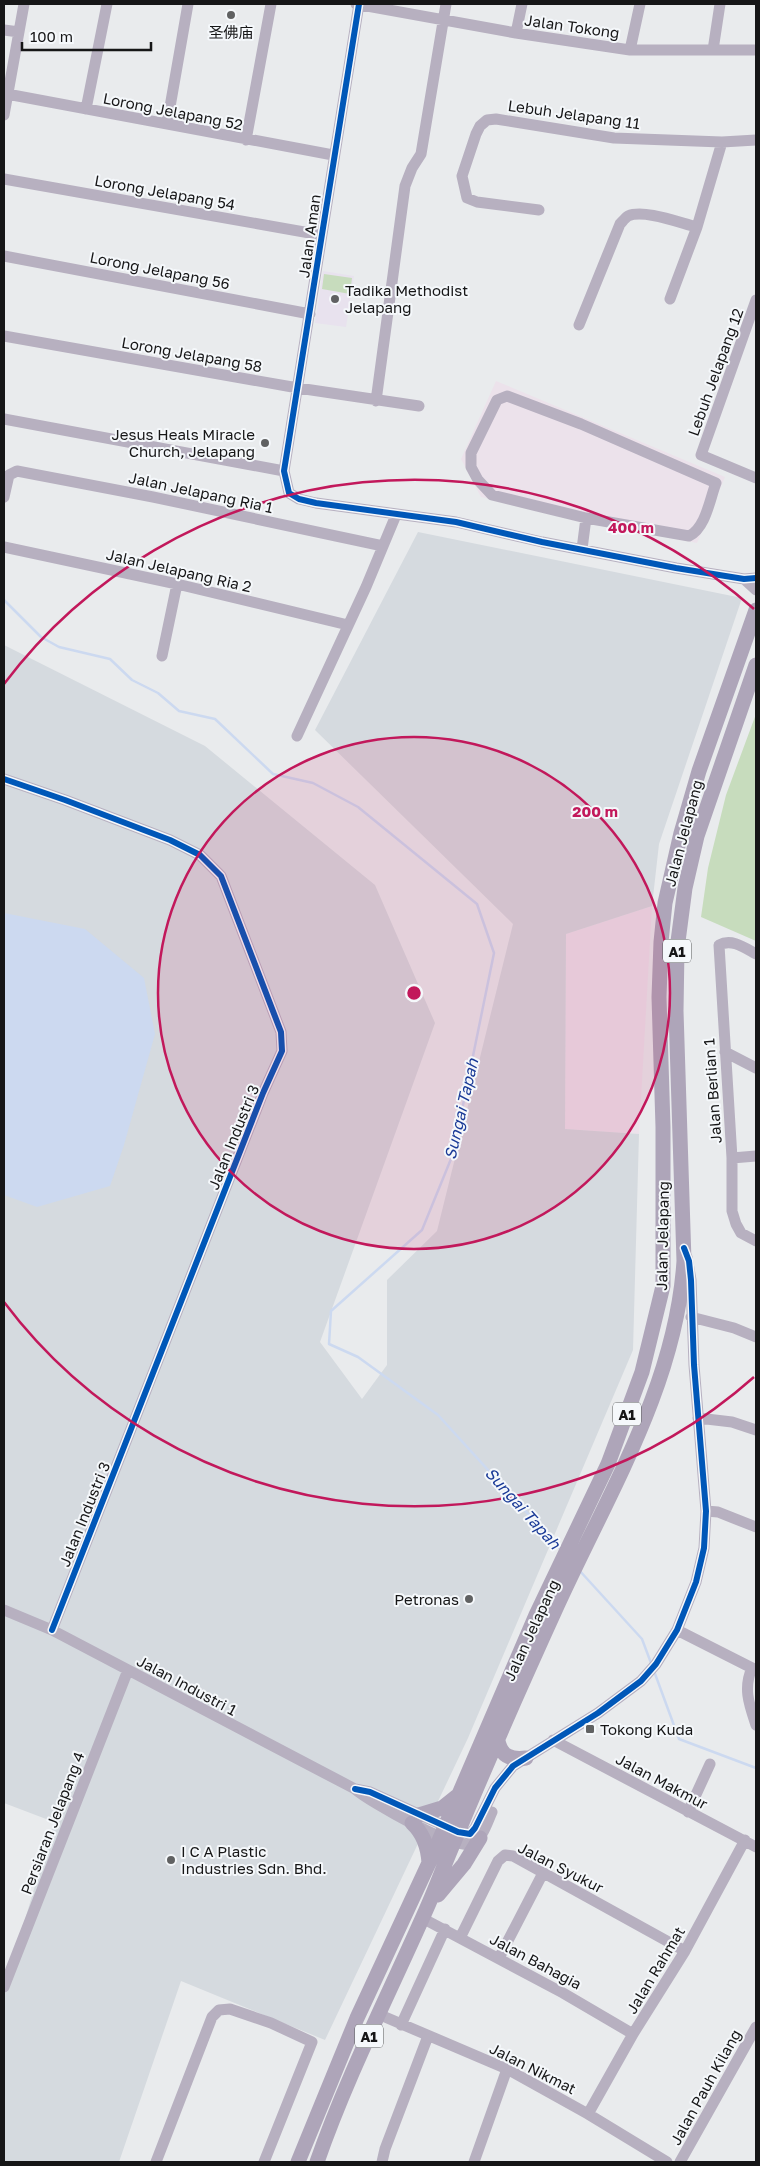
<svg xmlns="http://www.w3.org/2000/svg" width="760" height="2166" font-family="'Golos Text','Noto Sans SC',sans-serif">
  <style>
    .commercial { fill: #ece2eb }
    .built { fill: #d5dadf }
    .education { fill: #e8e2ee }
    .green { fill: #c7dcbd }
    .water { fill: #ccd9f0 }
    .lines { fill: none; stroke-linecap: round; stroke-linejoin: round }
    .stream { stroke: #ccd9f0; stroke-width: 2.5 }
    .minor { stroke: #b7b0c0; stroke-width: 11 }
    .major { stroke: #aea5b9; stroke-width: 15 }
    .cycleway-casing { stroke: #f5f8fb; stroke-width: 9 }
    .cycleway { stroke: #0057b8; stroke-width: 6 }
    .ring { fill: none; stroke: #c2185b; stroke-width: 2.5 }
    .poi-dot { fill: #606162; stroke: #f5f8fb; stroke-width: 2 }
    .labels { text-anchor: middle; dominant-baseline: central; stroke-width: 4; stroke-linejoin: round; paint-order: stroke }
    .shield { fill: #f5f8fb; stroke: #595a5b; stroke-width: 1 }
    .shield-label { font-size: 14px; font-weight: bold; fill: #161617 }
    .street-label { font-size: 15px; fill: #161617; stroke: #f5f8fb }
    .poi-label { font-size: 15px; fill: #161617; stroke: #f5f8fb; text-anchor: start }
    .water-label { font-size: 16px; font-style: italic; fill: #1b3b97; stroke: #f5f8fb }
    .centre { fill: #c2185b; stroke: #f5f8fb; stroke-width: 2.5 }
    .ring-label { font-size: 15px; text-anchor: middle; font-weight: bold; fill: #c2185b; stroke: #f5f8fb; stroke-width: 4; stroke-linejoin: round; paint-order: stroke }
  </style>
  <rect width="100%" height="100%" fill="#e9ebed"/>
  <path class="commercial" d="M496 381 725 477 697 543 481 497 461 459Z
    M652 906 639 1134 565 1129 566 934Z"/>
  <path class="built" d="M418 532 742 598 659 844 652 906 566 934 565 1129 639 1134 633 1350 468 1738 325 2040 181 1981 119 2162H4V1990L54 1822 4 1803V645L205 746 375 885 435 1023 320 1342 362 1399 387 1365V1280L437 1231 513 924 315 730Z"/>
  <path class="education" d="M323 271 354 276 346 327 315 323Z"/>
  <path class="green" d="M324 274 352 278 350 294 322 289Z
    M756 714V941L701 917 708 868 726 795Z"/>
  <path class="water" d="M4 913 85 929 144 978 155 1034 124 1145 110 1186 37 1207 4 1195Z"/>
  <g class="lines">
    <path class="stream" d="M4 600 41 637 59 647 110 659 132 680 158 693 179 711 215 719 273 774 313 783 358 807 477 904 494 953 453 1154 422 1230 331 1311 329 1344 358 1357 438 1415 560 1549
      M579 1570 642 1639 651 1663
      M654 1671 679 1739 756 1768"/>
    <path class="minor" d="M356 4 516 33 630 50H756
      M359 4 284 471 289 493 299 499 316 503 456 522 542 542 676 568 744 579 756 578
      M4 30 19 32
      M516 33 522 4
      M630 50 640 4
      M713 50 720 4
      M7 94 333 155
      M86 109 107 4
      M4 115 24 4
      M167 124 188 4
      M246 140 271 4
      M4 179 321 235
      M539 210 477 202 467 198 462 176 476 134 480 126 487 120 496 119 614 138 722 142 756 140
      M4 256 310 314
      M670 299 697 227 722 142
      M756 300 701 455 756 478
      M579 325 620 224C622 222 625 218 628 216 644 209 680 223 697 227
      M4 336 298 388 419 406
      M507 396 581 424 716 483C710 498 706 528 689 536L586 518 492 495 478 480 471 467V453L497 400Z
      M376 401 405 186 412 168 421 154 446 4
      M4 419 284 471
      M4 497 9 475 17 471 153 497 383 546
      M4 547 177 584 348 625
      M582 549 586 518
      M744 579 756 590
      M162 656 177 584
      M297 736 366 587 396 515
      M4 779 65 800 170 840 200 855 221 876 281 1032 282 1051 263 1093 52 1630
      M756 954C745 948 732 938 719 945L732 1158V1211L736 1224 741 1233 756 1241
      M725 1052 756 1068
      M732 1158 756 1156
      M691 1317 734 1328 756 1337
      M698 1418 732 1422 756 1430
      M706 1511 718 1512 756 1527
      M4 1610 52 1630 355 1789C370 1802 456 1851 472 1844 483 1838 487 1823 492 1812
      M677 1630 756 1670
      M752 1668C743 1688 749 1704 756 1725
      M553 1740 756 1847
      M355 1789 370 1792 458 1832 470 1834 475 1828 495 1788 513 1766 598 1713 641 1681 656 1664 677 1630 696 1582 704 1548 706 1511 694 1365 691 1280 687 1257
      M688 1812 710 1764
      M422 1918 563 1993 633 2034
      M460 1938 498 1861 505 1855 513 1856 685 1951
      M499 1958 543 1873
      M4 1987 128 1670
      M378 2014 507 2069 588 2114 667 2162
      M401 2025 445 1929
      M588 2114 633 2034 685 1951 745 1840
      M156 2162 212 2017 219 2010 230 2009 271 2023 312 2042 264 2162
      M382 2162 385 2149 428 2036
      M474 2162 507 2069
      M680 2162 756 2027"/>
    <path class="major" d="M498 1741C501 1756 511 1760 526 1758
      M419 1815 442 1808 457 1796
      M412 1823C424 1834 428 1847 429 1863
      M438 1895 464 1864 480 1838
      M298 2162 357 2018 435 1850 536 1615 608 1464 642 1372 663 1286V1127L659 997 661 942 665 903 681 833 699 771 756 610
      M317 2162C347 2076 389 1994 426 1910 436 1888 444 1865 454 1842 487 1762 522 1683 558 1604 608 1494 676 1385 684 1261L676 1011 677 949 685 888 697 836 756 665"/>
    <defs>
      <path id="cycleway" d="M359 4 284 471 289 493 299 499 316 503 456 522 542 542 676 568 744 579 756 578
        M4 779 65 800 170 840 200 855 221 876 281 1032 282 1051 263 1093 52 1630
        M355 1789 370 1792 458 1832 470 1834 475 1828 495 1788 513 1766 598 1713 641 1681 656 1664 677 1630 696 1582 704 1548 706 1511 694 1365 691 1280 689 1261 684 1248"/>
    </defs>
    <use href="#cycleway" class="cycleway-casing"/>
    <use href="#cycleway" class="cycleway"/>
  </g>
  <circle cx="414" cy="993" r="256" fill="#c2185b" fill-opacity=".12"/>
  <g class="ring">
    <circle cx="414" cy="993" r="256"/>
    <path d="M754 1377A513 513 0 0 1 4 1302M4 684A513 513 0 0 1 754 609"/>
  </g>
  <g class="poi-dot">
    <circle cx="231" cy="15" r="5"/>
    <circle cx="335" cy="299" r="5"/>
    <circle cx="265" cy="443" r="5"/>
    <circle cx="469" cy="1599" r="5"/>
    <rect x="585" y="1724" width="10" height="10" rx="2.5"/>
    <circle cx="171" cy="1860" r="5"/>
  </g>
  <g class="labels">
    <g class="shield">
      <rect x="663" y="939.5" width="28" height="23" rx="4"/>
      <rect x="613" y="1402.5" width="28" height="23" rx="4"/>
      <rect x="355" y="2024.5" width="28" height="23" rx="4"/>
    </g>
    <g class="shield-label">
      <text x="677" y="951">A1</text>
      <text x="627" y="1414">A1</text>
      <text x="369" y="2036">A1</text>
    </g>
    <g class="street-label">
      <text transform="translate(572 26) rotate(8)">Jalan Tokong</text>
      <text transform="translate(173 111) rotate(11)">Lorong Jelapang 52</text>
      <text transform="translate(574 114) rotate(8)">Lebuh Jelapang 11</text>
      <text transform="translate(165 192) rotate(10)">Lorong Jelapang 54</text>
      <text transform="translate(309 236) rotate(-82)">Jalan Aman</text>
      <text transform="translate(160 270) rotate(11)">Lorong Jelapang 56</text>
      <text transform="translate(192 354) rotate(10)">Lorong Jelapang 58</text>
      <text transform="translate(715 372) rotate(-70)">Lebuh Jelapang 12</text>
      <text transform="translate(201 492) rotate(12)">Jalan Jelapang Ria 1</text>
      <text transform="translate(179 570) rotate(13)">Jalan Jelapang Ria 2</text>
      <text transform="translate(683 833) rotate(-75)">Jalan Jelapang</text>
      <text transform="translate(712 1091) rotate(-94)">Jalan Berlian 1</text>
      <text transform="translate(233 1137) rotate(-68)">Jalan Industri 3</text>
      <text transform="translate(662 1236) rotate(-89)">Jalan Jelapang</text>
      <text transform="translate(84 1514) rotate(-68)">Jalan Industri 3</text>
      <text transform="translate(531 1630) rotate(-65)">Jalan Jelapang</text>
      <text transform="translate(187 1685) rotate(28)">Jalan Industri 1</text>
      <text transform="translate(662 1781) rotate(28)">Jalan Makmur</text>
      <text transform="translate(52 1823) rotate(-69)">Persiaran Jelapang 4</text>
      <text transform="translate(561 1867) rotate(27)">Jalan Syukur</text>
      <text transform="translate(536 1961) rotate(28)">Jalan Bahagia</text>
      <text transform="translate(655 1970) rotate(-59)">Jalan Rahmat</text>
      <text transform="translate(533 2068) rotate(27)">Jalan Nikmat</text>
      <text transform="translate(705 2087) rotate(-61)">Jalan Pauh Kilang</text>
    </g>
    <g class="poi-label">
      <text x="231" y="32" text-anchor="middle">圣佛庙</text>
      <text x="345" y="290">Tadika Methodist<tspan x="345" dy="17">Jelapang</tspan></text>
      <text x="255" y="434" text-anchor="end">Jesus Heals Miracle<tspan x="255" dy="17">Church, Jelapang</tspan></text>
      <text x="459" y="1599" text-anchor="end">Petronas</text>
      <text x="600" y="1729">Tokong Kuda</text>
      <text x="181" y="1851">I C A Plastic<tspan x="181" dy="17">Industries Sdn. Bhd.</tspan></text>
    </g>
    <g class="water-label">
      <text transform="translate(461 1109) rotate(-77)">Sungai Tapah</text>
      <text transform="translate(523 1508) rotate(48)">Sungai Tapah</text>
    </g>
  </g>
  <circle cx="414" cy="993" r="8" class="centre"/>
  <g class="ring-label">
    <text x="631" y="533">400 m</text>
    <text x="595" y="817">200 m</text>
  </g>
  <rect width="760" height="2166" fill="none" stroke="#161617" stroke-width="10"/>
  <path d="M22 42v8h129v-8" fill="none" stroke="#161617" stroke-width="2.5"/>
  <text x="30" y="42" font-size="15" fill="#161617" stroke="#f5f8fb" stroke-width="4" paint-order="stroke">100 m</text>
</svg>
